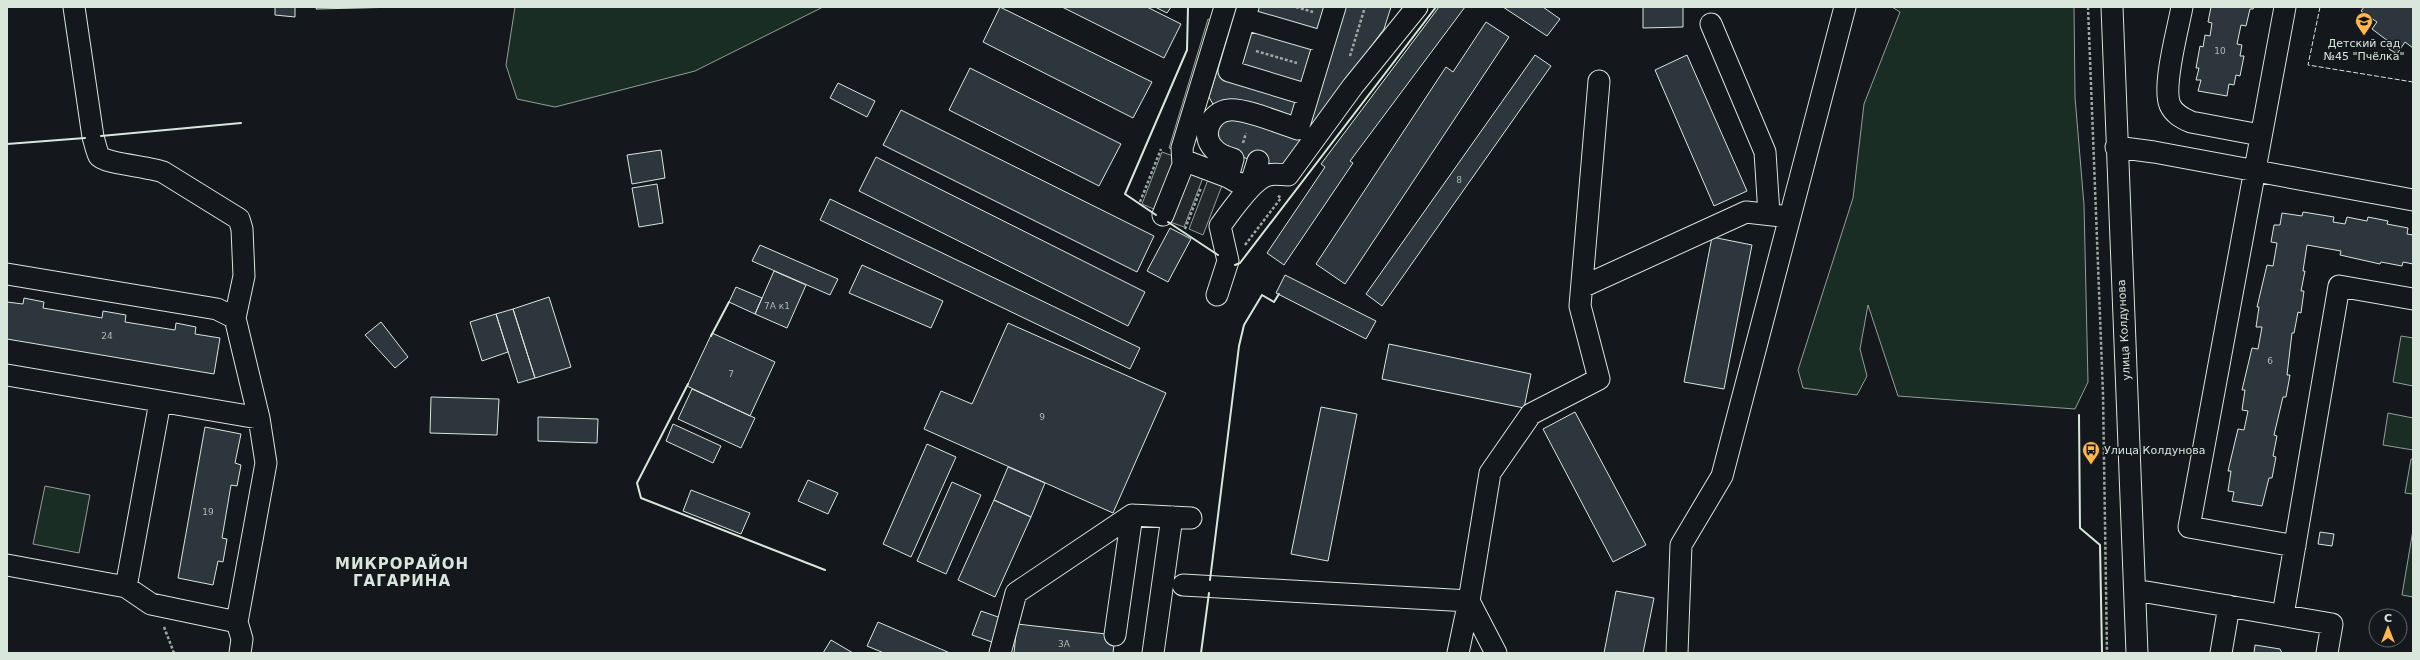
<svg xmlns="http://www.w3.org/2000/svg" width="2420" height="660" font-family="'DejaVu Sans',sans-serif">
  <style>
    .green { fill: #1a2d24; stroke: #939e99 }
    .parking { fill: #24282b; stroke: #939e99 }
    .building { fill: #2c363c; stroke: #d8e6dc }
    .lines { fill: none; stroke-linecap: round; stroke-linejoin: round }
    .minor-casing { stroke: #d8e6dc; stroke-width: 23 }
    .path { stroke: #9da8a2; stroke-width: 2.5; stroke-dasharray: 3 2; stroke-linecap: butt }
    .minor { stroke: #14181c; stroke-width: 21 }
    .fence { stroke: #d8e6dc; stroke-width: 1; stroke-dasharray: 5 2; stroke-linecap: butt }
    .wall { stroke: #d8e6dc; stroke-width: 2 }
    .labels { text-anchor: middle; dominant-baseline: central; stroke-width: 3; stroke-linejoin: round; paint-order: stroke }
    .number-label { font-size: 9px; fill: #adbab4 }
    .poi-label { font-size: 11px; fill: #d8e6dc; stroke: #14181c }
    .street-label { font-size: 11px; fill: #d8e6dc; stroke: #14181c }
    .district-label { font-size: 15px; font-weight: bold; letter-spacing: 1px; fill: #d8e6dc; stroke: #14181c }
  </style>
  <rect width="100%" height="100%" fill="#14181c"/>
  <path class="green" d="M515 7H823L695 71 555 107 517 99 506 65Z
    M1892 7H2074L2075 97 2084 205 2088 382 2075 409 1898 396 1868 305 1860 349 1867 376 1857 395 1803 388 1798 370 1853 198 1864 104 1900 12Z
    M2401 336 2413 338V386L2393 382Z
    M2388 413 2413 418V450L2383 445Z
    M2411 459H2413V494L2405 493Z
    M45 486 90 495 79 553 33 544Z
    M2413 530V597L2402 595Z"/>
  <path class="parking" d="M1208 19 1215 21 1175 150 1169 148Z
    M1162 152 1176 157 1156 210 1142 204Z
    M1190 170 1204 175 1184 227 1170 222Z
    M1209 177 1223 183 1203 235 1189 229Z"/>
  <path class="building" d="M275 7H295V17L275 15Z
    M317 7H400L316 9Z
    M1000 7 1152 82 1133 118 983 42Z
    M1062 7H1147L1181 24 1164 58Z
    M1155 7H1171L1167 13Z
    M1237 7H1391L1384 29 1281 168 1231 154 1228 145 1222 164 1214 160 1215 108 1209 97Z
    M1439 7H1465L1350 161 1353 163 1284 265 1267 253 1325 167 1321 164Z
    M1503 7H1543L1560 19 1547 36Z
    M1643 7H1683V27L1643 28Z
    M2211 7H2254L2253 9H2250L2246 26 2241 25 2237 44 2242 45 2240 56H2244L2240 76 2236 75 2234 85 2229 84 2227 96 2198 91 2201 80H2196L2199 68H2196L2200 46 2203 47 2205 35 2210 36 2212 23 2208 22Z
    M2364 7H2413V48L2405 42 2397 54 2389 49 2392 44 2372 29 2377 22 2361 11Z
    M1486 22 1509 37 1345 284 1316 264 1446 67 1453 72Z
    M1535 55 1551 66 1382 306 1366 294Z
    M1687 55 1747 191 1714 206 1655 70Z
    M970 68 1121 144 1099 186 949 110Z
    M838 83 875 101 867 117 830 98Z
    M901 110 1154 236 1137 272 883 145Z
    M661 150 665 178 632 184 627 155Z
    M876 157 1145 292 1128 326 859 191Z
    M657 184 663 223 639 227 632 188Z
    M830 199 1140 348 1130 369 820 220Z
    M2303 212 2334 217 2333 222 2345 224 2347 217 2367 221 2368 217 2388 221 2387 224 2408 228 2407 234 2413 235V264L2403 262 2402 266 2381 262 2380 264 2340 255 2341 251 2307 245 2303 271H2305L2301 291H2304L2301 313 2298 312 2294 333H2292L2287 375H2290L2286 397H2283L2274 435 2277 436 2273 456 2276 457 2272 478H2269L2262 506 2232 501 2234 492 2228 491 2231 471H2228L2238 429 2244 430 2248 411 2242 410 2245 390H2242L2252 348 2258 349 2262 327H2256L2259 307H2257L2267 265 2273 266 2277 243 2271 242 2274 225H2280L2282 213 2302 216Z
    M1170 228 1191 239 1168 282 1147 271Z
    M1712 237 1752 245 1724 389 1684 382Z
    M760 245 838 279 830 295 752 261Z
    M862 265 943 301 931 328 849 293Z
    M774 271 806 285 787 328 755 314Z
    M1285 275 1376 321 1366 339 1276 293Z
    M736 287 762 298 755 314 729 302Z
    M549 297 571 367 535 378 513 309Z
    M24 298 44 302 43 308 102 318 103 311 126 315 125 322 175 330 176 323 196 327 195 334 220 338 214 374 7 339V302L23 304Z
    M513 309 535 378 518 383 496 314Z
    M496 314 508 352 482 361 470 322Z
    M381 322 408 357 395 368 365 335Z
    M1008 323 1166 393 1113 513 924 429 941 391 972 404Z
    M712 333 775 362 750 416 687 386Z
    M1389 344 1531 374 1524 408 1382 379Z
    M692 389 755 418 741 448 678 419Z
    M431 397 499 399 497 435 430 433Z
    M1321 407 1357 414 1328 561 1291 554Z
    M1575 412 1646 545 1613 562 1543 429Z
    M538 417 598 419 597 443 538 441Z
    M673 424 721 446 713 463 666 441Z
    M205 427 241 434 235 463 241 465 237 486 231 485 222 538 227 539 223 562 218 561 213 585 178 578Z
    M927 444 956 457 911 557 883 544Z
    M1008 467 1045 483 1031 517 994 500Z
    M808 480 838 493 828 514 798 501Z
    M952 482 981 495 946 574 917 561Z
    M691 490 750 513 741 534 683 511Z
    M994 500 1031 517 995 597 958 580Z
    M2320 532 2334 534 2332 546 2318 544Z
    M1616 591 1654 598 1643 653H1604Z
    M981 611 1001 618 992 642 972 635Z
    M878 622 950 653H884L867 646Z
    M1017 624 1115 635 1113 653H1014Z
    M831 640 853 653H823Z
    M2255 645 2280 649 2282 653H2254Z"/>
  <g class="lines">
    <defs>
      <path id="minor" d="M74 7 93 137C95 143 96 150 99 156 103 163 150 167 163 172L239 219 242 229 244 276 235 318 259 418 266 463 237 622 242 639 240 653
        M1248 7 1229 71 1308 95
        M2112 7 2137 653
        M2182 7C2178 29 2162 86 2170 105 2174 114 2182 118 2191 122L2260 135
        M2285 7 2189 527 2295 546
        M1245 19 1324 42
        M1711 24 1765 152 1769 214
        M2116 147 2154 152 2413 200
        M1183 160 1228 177 1249 189 1258 161
        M1228 177 1233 159C1226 157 1219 155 1214 149 1200 135 1210 112 1229 110 1244 108 1282 124 1298 129L1335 7
        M1163 215 1183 165 1182 148 1225 7
        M7 274 217 309 235 318
        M1582 287 1746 212 1790 217
        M1217 295 1228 261 1220 226C1230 213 1253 178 1269 175 1275 173 1282 175 1288 175L1353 86 1417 7
        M7 375 259 418
        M7 565 126 587 151 604 237 622
        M1183 585 1469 601 1458 653
        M126 587 160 402
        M2135 590 2332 624 2327 653
        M2283 615 2339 286 2413 299
        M1115 635 1132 515
        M1000 653 1016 593 1132 515 1191 518
        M1153 653 1172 517
        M1496 653 1469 601 1490 473 1531 414 1599 379 1580 306 1599 81
        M1677 653 1681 545 1722 476 1845 7
        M2221 653 2229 606"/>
    </defs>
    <use href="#minor" class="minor-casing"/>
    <path class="path" d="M1296 7 1313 12
      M2088 7 2103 394 2107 653
      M1256 51 1297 63
      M1350 56 1365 7
      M1243 143 1246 133
      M1140 202 1161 149
      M1185 229 1201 188
      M1245 245 1281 198 1277 195
      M164 627 174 653"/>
    <use href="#minor" class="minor"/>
    <path class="fence" d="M2320 7 2308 65 2413 82"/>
    <path class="wall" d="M101 136 241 123
      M7 144 85 138
      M1156 215 1125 194 1187 50 1188 7
      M1168 222 1218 255
      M1235 265 1240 263 1436 7
      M711 336 729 302
      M688 384 637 483 641 498 825 570
      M2079 415 2080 528 2100 545 2102 653
      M1210 580 1239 346 1244 325 1262 295 1274 302 1279 294
      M1201 653 1209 593"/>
  </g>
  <defs>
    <symbol id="school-pin" viewBox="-11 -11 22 30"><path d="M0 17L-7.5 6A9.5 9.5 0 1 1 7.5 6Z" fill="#ffb74d" stroke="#14181c"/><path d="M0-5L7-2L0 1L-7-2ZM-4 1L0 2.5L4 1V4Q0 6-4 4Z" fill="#111"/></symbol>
    <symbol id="bus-pin" viewBox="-11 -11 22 30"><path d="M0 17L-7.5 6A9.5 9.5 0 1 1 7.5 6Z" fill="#ffb74d" stroke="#14181c"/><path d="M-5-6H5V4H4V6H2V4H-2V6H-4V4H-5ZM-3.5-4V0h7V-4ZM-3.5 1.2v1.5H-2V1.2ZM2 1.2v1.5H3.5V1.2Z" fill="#111"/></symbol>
  </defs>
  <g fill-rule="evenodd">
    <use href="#school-pin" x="2354" y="11" width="20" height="27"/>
    <use href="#bus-pin" x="2081" y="440" width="20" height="27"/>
  </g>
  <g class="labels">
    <g class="number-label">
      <text x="2220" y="51">10</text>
      <text x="1459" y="180">8</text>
      <text x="777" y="306">7А к1</text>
      <text x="107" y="336">24</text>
      <text x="2270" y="361">6</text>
      <text x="731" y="374">7</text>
      <text x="1042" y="417">9</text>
      <text x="208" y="512">19</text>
      <text x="1064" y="644">3А</text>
    </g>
    <g class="poi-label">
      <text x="2364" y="43">Детский сад<tspan x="2364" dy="13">№45 "Пчёлка"</tspan></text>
      <text x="2104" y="450" text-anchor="start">Улица Колдунова</text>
    </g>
    <g class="street-label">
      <text transform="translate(2124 330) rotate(-93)">улица Колдунова</text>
    </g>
    <g class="district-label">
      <text x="402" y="564">МИКРОРАЙОН<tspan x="402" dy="17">ГАГАРИНА</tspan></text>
    </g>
  </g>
  <rect width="2420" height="660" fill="none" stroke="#d8e6dc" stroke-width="16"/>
  <g transform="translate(2388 628)"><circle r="19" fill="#14181c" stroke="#626a69"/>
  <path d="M0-3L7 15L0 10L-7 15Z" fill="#ffb74d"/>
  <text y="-6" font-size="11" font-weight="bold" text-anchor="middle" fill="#d8e6dc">С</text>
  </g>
</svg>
